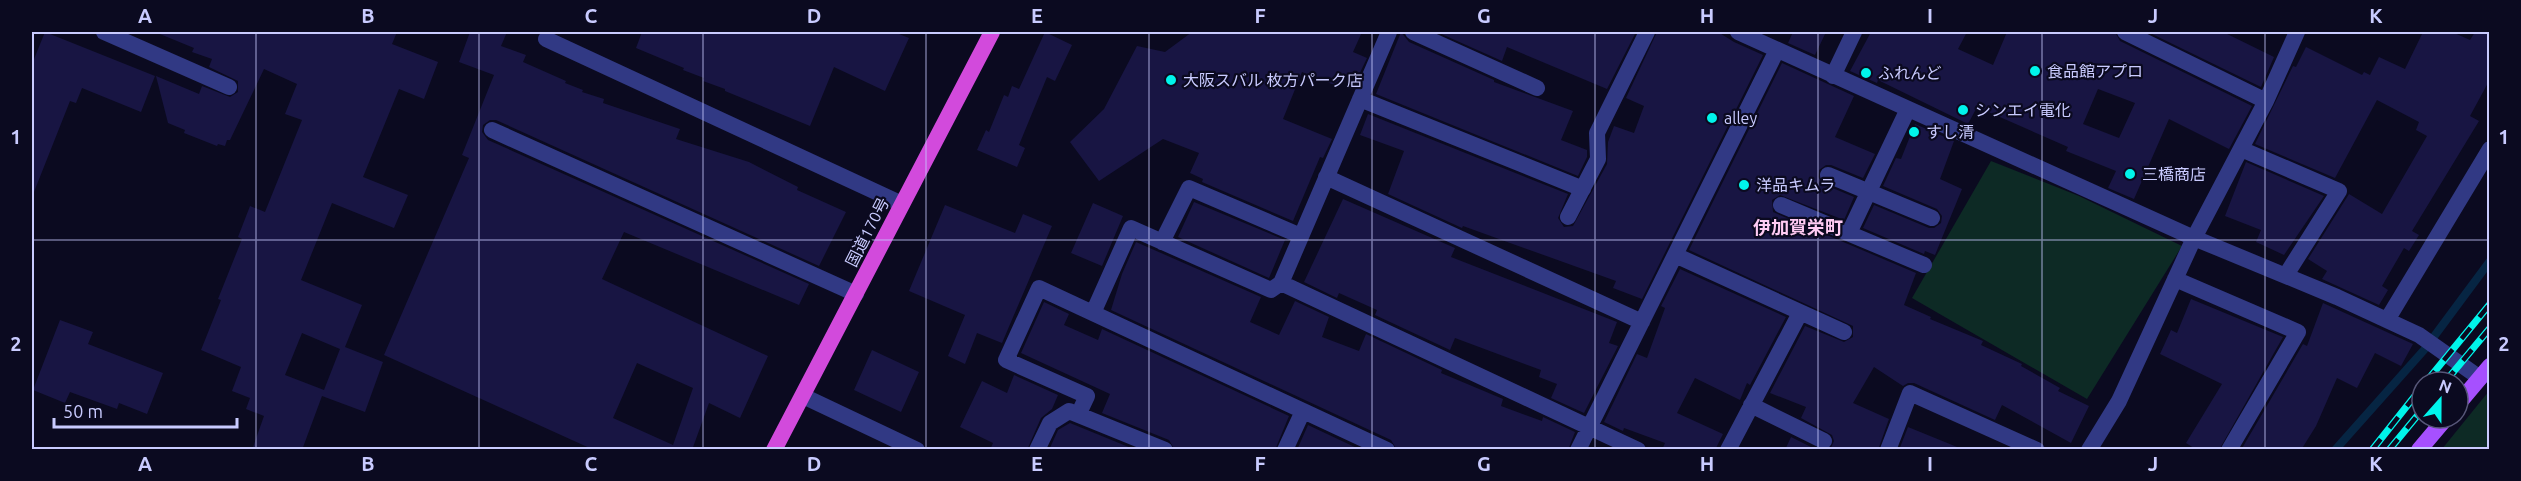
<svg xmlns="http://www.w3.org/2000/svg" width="2521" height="481" font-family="Ubuntu,'Noto Sans JP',sans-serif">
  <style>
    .green { fill: #0d2a25 }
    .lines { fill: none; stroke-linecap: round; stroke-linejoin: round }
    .stream { stroke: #062543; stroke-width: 8 }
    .building { fill: #181543; fill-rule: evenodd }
    .minor { stroke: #313984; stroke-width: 16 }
    .primary { stroke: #a650ff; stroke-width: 16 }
    .trunk { stroke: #d24adc; stroke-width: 16 }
    .rail-casing { stroke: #00f4eb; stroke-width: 7 }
    .rail { stroke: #0b0a20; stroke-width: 4.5; stroke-dasharray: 14; stroke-linecap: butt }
    .grid { fill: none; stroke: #c9cbff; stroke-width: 1.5; stroke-opacity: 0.55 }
    .poi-dot { fill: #00f4eb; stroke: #0b0a20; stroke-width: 2 }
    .labels { text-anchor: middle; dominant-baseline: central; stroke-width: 4.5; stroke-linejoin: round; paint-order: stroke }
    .poi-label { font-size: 16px; fill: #c9cbff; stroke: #0b0a20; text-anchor: start }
    .street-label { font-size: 16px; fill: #c9cbff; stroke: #0b0a20 }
    .neighbourhood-label { font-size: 18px; font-weight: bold; fill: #ffcbf3; stroke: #0b0a20 }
    .neatline { fill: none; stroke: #c9cbff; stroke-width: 2 }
    .grid-label { font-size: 20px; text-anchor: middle; font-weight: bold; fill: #c9cbff }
  </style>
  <rect width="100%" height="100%" fill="#0b0a20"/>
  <path class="green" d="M1991 161 2079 196 2182 246 2087 399 1912 298Z
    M2489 391V449H2442Z"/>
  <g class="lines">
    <path class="stream" d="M2335 450 2424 350 2490 261"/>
  </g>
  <path class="building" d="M45 32 155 76 141 112 82 88 76 103 70 101 32 197V64Z
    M155 32H397L392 44 438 62 424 99 399 89 363 177 408 195 394 228 332 203 301 280 362 305 345 347 383 362 365 412 322 396 302 450H252L264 416 246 409 250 398 232 391 241 367 201 350 221 300 218 299 242 239 238 237 250 206 265 212 302 120 285 114 297 84 264 69 230 140H227L225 146 218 144 217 146 184 133 185 130 168 123 156 76 199 94 202 86 230 97 238 92V81L209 67 212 59 192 52 194 48ZM302 333 340 349 324 390 285 375Z
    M470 32H507L501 46 526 55 523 62 566 81 565 83 583 90 582 92 604 99 603 103 680 129 676 139 749 162 798 187 797 190 846 212 819 266 496 120H490L483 125 482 132 488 140 809 284 799 305 624 232 602 279 604 280 768 356 740 418 709 403 692 450H594L384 355 469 158 462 155 494 75 459 62ZM637 363 693 388 673 445 613 418Z
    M642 32H894L909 38 885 91 834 67 810 126 725 91V89L703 81 704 78 683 70 684 68 636 48Z
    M1045 32 1072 45 1055 81 1047 77 1019 145 1025 148 1017 167 977 150 986 130 989 132 1004 95 1008 97 1012 86 1019 89Z
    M1192 32H1362L1353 52 1367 58 1357 79 1344 75 1339 87 1302 72 1283 119 1332 139 1323 158 1320 157 1293 221 1202 182 1203 179 1190 173 1199 153 1163 139 1099 181 1070 142 1104 109 1137 46 1165 52Z
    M1401 32 1409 42 1494 80V82L1573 111 1561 140 1587 150V157L1578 176 1376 94Z
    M1437 32H1636L1607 89 1507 47 1502 61Z
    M1657 32H1718L1734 42 1763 55 1642 299 1613 288 1616 281 1463 226 1462 228 1388 194 1404 151 1360 135 1368 114 1568 194 1558 218 1564 227 1573 226 1607 164 1608 142 1614 126 1634 133 1644 106 1626 98Z
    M1793 32H1826L1815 55 1788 43Z
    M1871 32H1967L1958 49 1993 65 2007 32H2115L2120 41 2252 106 2229 149 2169 119 2134 199 2108 188 2116 171 2066 151 2068 147 1977 107 1968 124 1878 80 1877 83 1850 71ZM2098 89 2135 103 2119 138 2083 124Z
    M2148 32H2223L2274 57 2261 87Z
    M2423 32H2452L2470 40 2475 32H2490L2489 81 2470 116 2479 121 2412 231 2419 235 2409 251 2404 248 2382 286 2388 290 2379 305 2322 279 2327 271 2308 259 2349 194 2382 214 2427 136 2416 130 2419 122 2377 100 2335 178 2255 144 2293 66 2296 67 2306 47 2362 75 2364 72 2370 75 2379 57 2405 69Z
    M1782 63 1854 96 1835 137 1875 154 1863 178 1831 165H1826L1819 170 1818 177 1823 184 1854 197 1844 220 1780 195 1772 200 1773 212 1916 273 1904 305 1931 317 1930 319 1983 341 1981 345 2022 364 2021 366 2060 388 2058 391 2089 406 2071 443 2002 405 1995 420 1914 383H1908L1903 386 1874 367 1853 403 1889 419 1878 450H1830L1834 441 1832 435 1801 418 1806 407 1770 393 1805 326 1844 342 1853 337V326L1689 250Z
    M1915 124 1954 141 1940 179 1962 189 1935 255 1925 251 1924 254 1863 228 1874 205 1929 228H1934L1941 223 1942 216 1937 209 1883 186 1896 158 1901 159Z
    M2246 162 2324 196 2284 255 2256 242 2261 230 2225 216Z
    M1343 199 1455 248 1451 257 1617 322 1609 343 1618 346 1584 413 1551 398 1557 384 1539 377 1541 370 1455 338 1450 350 1375 315 1377 310 1339 293 1337 298 1304 282Z
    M1194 202 1285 240 1269 278 1178 237Z
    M1093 203 1123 216 1102 266 1071 253Z
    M945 205 1015 233 1023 214 1052 226 1002 343 977 333 965 364 948 356 965 315 909 291Z
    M1136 242 1261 297 1250 322 1279 335 1295 301 1329 317 1322 337 1359 351 1366 334 1442 370 1441 373 1503 399 1501 406 1542 421 1543 417 1575 432 1568 450H1397L1391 440 1111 310 1122 274Z
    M1680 269 1786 317 1750 385 1747 383 1740 400 1695 378 1677 413 1723 434 1715 450H1662L1665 443 1624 428 1623 431 1604 422 1637 354 1647 358 1665 308 1661 306Z
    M2191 299 2283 337 2219 450H2197L2186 443 2222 384 2160 354 2171 330 2177 333Z
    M1044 302 1069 314 1064 325 1098 340 1102 329 1289 416 1275 450H1175L1169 440 1102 413 1110 394 1021 353Z
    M2323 303 2413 344 2401 366 2375 353 2357 388 2337 378 2316 426 2301 450H2241L2303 344 2307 346Z
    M60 320 93 332 88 344 163 373 147 414 119 403 117 409 70 392 65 403 33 390Z
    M872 350 919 372 901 412 854 390Z
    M1014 375 1058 395 1052 409 1041 418 1027 450H990L993 443 960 427 982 381 1007 393Z
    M1070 423 1136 450H1049L1058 430Z
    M1308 425 1361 450H1297Z
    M1908 427 1962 449V450H1899Z
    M1791 437 1817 450H1785Z"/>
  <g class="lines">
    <path class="minor" d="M104 32 229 87
      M1413 32 1537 88
      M1738 32 2194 238 2337 297 2419 335 2480 378
      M2125 32 2266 101
      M546 39 902 204
      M1833 76 1854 32
      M1360 99 1583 189
      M492 130 856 294
      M2241 149 2339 191 2286 275
      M1828 175 1932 218
      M1326 177 1642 322
      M1781 205 1924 265
      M1568 217 1598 159 1597 133 1647 32
      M1849 233 1908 109
      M1162 242 1189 188 1301 236
      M1675 255 1844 332
      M2175 279 2298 332 2229 450
      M1281 283 1638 450
      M1093 313 1131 228 1271 290 1281 283 1389 32
      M2387 320 2490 149
      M803 396 917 450
      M1751 405 1824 441
      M1079 413 1087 396 1006 360 1039 288 1387 450
      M1037 450 1050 423 1069 411 1165 450
      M1285 450 1303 411
      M1578 450 1777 50
      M1728 450 1800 313
      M1888 450 1910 393 2037 450
      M2089 450 2119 401 2194 238 2266 101 2297 32"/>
    <path class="primary" d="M2458 404 2490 366
      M2419 450 2446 418"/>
    <path class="trunk" d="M774 450 992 32"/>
    <defs>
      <path id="rail" d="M2426 382 2490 304
        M2445 382 2490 328
        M2372 450 2422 387
        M2389 450 2422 410"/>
    </defs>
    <use href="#rail" class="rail-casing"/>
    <use href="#rail" class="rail"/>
  </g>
  <path class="grid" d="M256 32V450M479 32V450M703 32V450M926 32V450M1149 32V450M1372 32V450M1595 32V450M1818 32V450M2042 32V450M2265 32V450M32 240H2490"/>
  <g class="poi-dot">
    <circle cx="2035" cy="71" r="6"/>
    <circle cx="1866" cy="73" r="6"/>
    <circle cx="1171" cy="80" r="6"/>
    <circle cx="1963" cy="110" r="6"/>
    <circle cx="1712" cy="118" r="6"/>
    <circle cx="1914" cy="132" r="6"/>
    <circle cx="2130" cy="174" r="6"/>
    <circle cx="1744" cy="185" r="6"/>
  </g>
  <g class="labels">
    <g class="poi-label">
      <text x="2047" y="71">食品館アプロ</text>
      <text x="1878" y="73">ふれんど</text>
      <text x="1183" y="80">大阪スバル 枚方パーク店</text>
      <text x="1975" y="110">シンエイ電化</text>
      <text x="1724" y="118">alley</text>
      <text x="1926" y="132">すし清</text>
      <text x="2142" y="174">三橋商店</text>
      <text x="1756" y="185">洋品キムラ</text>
    </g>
    <g class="street-label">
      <text transform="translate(867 232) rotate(-63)">国道170号</text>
    </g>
    <g class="neighbourhood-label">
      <text x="1798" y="227">伊加賀栄町</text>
    </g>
  </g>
  <rect width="2521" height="481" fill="none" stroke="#0b0a20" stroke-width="66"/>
  <g transform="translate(2440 400) rotate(21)"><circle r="28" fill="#0b0a20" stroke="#575779" stroke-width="1.5"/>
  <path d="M0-4.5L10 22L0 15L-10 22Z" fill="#00f4eb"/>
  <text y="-9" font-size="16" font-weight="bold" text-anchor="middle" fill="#c9cbff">N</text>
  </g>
  <path d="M54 418v9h183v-9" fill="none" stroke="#c9cbff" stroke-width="3"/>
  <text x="63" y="418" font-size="18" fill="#c9cbff" stroke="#0b0a20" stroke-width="4.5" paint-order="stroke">50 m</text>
  <rect x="33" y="33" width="2455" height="415" class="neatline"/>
  <g class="grid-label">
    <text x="145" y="23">A</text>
    <text x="368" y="23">B</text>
    <text x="591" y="23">C</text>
    <text x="814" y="23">D</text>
    <text x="1037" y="23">E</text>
    <text x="1260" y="23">F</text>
    <text x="1484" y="23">G</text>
    <text x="1707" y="23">H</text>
    <text x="1930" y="23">I</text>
    <text x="2153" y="23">J</text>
    <text x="2376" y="23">K</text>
    <text x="16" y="144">1</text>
    <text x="2504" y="144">1</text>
    <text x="16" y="351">2</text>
    <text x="2504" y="351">2</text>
    <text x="145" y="471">A</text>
    <text x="368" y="471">B</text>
    <text x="591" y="471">C</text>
    <text x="814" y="471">D</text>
    <text x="1037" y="471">E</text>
    <text x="1260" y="471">F</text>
    <text x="1484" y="471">G</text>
    <text x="1707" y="471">H</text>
    <text x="1930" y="471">I</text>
    <text x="2153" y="471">J</text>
    <text x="2376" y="471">K</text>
  </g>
</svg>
